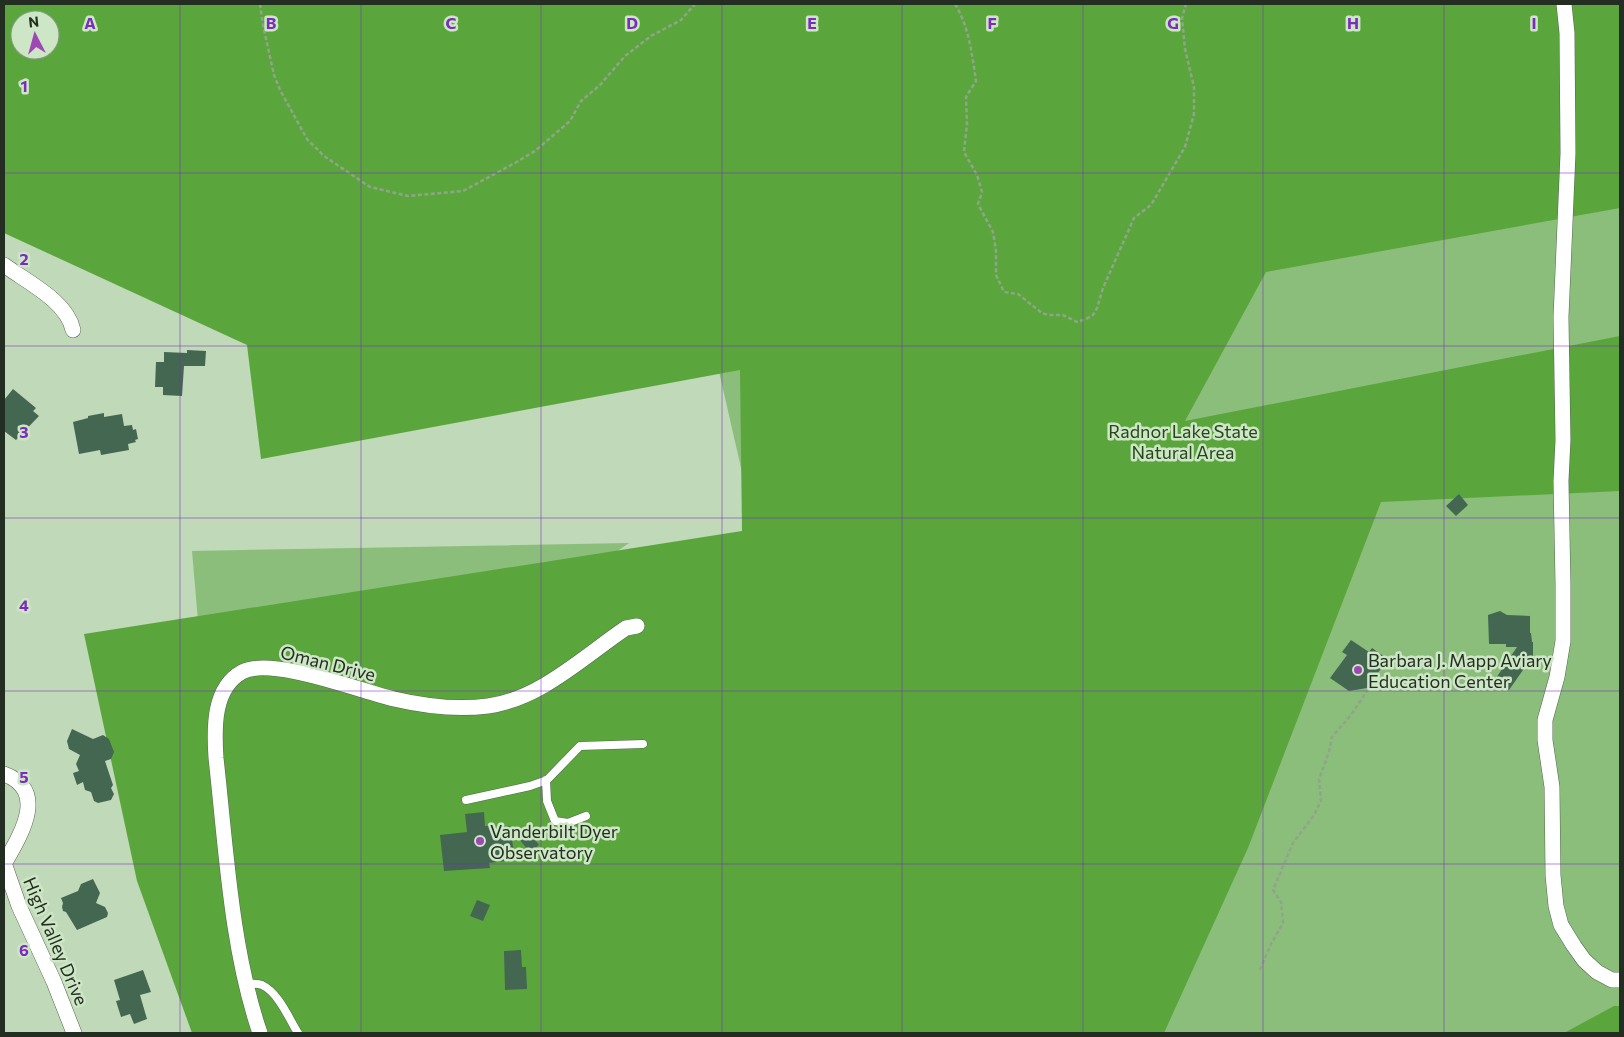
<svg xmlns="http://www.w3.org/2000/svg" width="1624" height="1037" font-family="Commissioner,sans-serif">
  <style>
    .green { fill: #8bbe7a }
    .forest { fill: #5aa63c; fill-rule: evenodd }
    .building { fill: #446752 }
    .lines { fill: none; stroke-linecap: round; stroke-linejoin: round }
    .lane-casing { stroke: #52684b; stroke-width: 9 }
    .street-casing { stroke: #52684b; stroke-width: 16 }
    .path { stroke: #90a48a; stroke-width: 2.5; stroke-dasharray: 4 2.5; stroke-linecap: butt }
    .lane { stroke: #fff; stroke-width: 8 }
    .street { stroke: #fff; stroke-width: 15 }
    .grid { fill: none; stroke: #7b2cbf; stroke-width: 1; stroke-opacity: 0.55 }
    .poi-dot { fill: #9d48b5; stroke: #cde6c5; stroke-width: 2 }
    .labels { text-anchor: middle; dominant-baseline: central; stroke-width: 5; stroke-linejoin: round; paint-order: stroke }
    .park-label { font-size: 18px; fill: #27461c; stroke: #cde6c5 }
    .poi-label { font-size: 18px; fill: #242d21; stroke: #cde6c5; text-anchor: start }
    .street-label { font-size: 18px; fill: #242d21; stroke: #cde6c5 }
    .grid-label { font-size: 16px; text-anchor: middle; font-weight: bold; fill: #7b2cbf; stroke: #cde6c5; stroke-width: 5; stroke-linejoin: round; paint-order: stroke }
  </style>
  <rect width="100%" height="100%" fill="#c0d9b8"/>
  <path class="green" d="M4 4H1620V1033H946L769 590 712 341 50 20H20Z
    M629 543 430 681 204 690 192 551Z"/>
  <path class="forest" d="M4 4H1620V208L1266 272 1185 421 1620 336V491L1381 502 1248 848 1164 1033H192L137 881 84 634 742 531 740 370 261 459 247 345 4 233ZM20 20H50V50H20Z
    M1614 1006H1620V1033H1564Z"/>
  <path class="building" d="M187 350 206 351 205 366H184L182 396 163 395V387H155L156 362H164V352L187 353Z
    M13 389 36 408 33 411 39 416 16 440 4 431V400Z
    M104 413V417L122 414 124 426 132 425 133 430 136 429 138 439 135 440 136 442 128 444 129 450 101 455 100 450 79 454 73 422 88 418V416Z
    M1459 494 1468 505 1456 516 1446 506Z
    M1500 611 1507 615 1530 616V633H1531L1532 642H1533V656H1528V663L1509 690 1500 683 1501 682 1496 678 1517 647H1506V644H1489L1488 615Z
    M1351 640 1369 652 1372 648 1385 657 1383 661 1385 663 1367 688 1349 691 1330 678 1347 655 1342 652Z
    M72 729 93 739 103 735 109 739 114 752 111 759 105 761 113 785 111 788 114 794 111 800 98 803 94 801 91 792 85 790 83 782 77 785 73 773 79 771 76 764 80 755 69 749 67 741Z
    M484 812 485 826H491L492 828 510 826 515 860 489 863 490 868 444 871 440 835 467 832 465 814Z
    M528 831 539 845 530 852 518 838Z
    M93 879 100 893 96 903 105 907 108 913 107 917 77 930 66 912 63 911 62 907 63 903 61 898 78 891 81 884Z
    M477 900 490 905 483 921 470 916Z
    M521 950 522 967H526L527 989 505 990 504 951Z
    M143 970 151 992 140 995 147 1019 134 1024 130 1014 121 1017 116 1001 120 1000 114 980Z"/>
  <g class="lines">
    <defs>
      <path id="lane" d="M546 780 547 801 555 821 568 823 586 816
        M466 800 530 786 547 780 580 746 643 744
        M246 984C252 984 257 983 262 985 279 993 289 1019 298 1033"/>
      <path id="street" d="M1564 4 1567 33 1568 153 1561 317 1563 440 1561 481 1563 584V641L1557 677 1545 720V740L1552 787 1553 875 1556 906 1561 925 1574 946 1584 960 1597 972 1612 980H1620
        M4 265C27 282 67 301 73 330
        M4 774C49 791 20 836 4 864
        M4 863 19 906 54 982 74 1033
        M260 1033C231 949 226 847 216 758 214 728 213 688 242 672 271 656 360 691 394 699 424 706 457 710 488 706 540 699 583 657 626 628L637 626"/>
    </defs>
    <use href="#lane" class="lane-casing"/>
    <use href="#street" class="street-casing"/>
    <path class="path" d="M260 4 263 25 274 75 280 90 307 139 324 156 370 187 408 196 463 191 515 163 535 151 570 121 581 101 600 85 625 56 651 36 681 20 695 4
      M955 4C969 27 972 54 976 81L966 97 967 124 964 152 977 175 982 192 978 204 993 232 996 251V275L1004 292 1018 294 1042 313 1048 315H1063L1077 322 1086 319 1093 315 1097 308 1103 288 1134 218 1151 205 1185 147 1194 114V87L1185 49 1182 18 1186 4
      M1260 970 1271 944 1283 923 1281 902 1273 890 1293 843 1314 815 1321 801 1319 779 1329 752 1332 737 1351 715 1367 691"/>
    <use href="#lane" class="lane"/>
    <use href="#street" class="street"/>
  </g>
  <path class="grid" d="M180 4V1033M361 4V1033M541 4V1033M722 4V1033M902 4V1033M1083 4V1033M1263 4V1033M1444 4V1033M4 173H1620M4 346H1620M4 518H1620M4 691H1620M4 864H1620"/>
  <g class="poi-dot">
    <circle cx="1358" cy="670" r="5"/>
    <circle cx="480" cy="841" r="5"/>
  </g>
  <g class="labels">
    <g class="park-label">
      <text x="1183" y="431">Radnor Lake State<tspan x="1183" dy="21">Natural Area</tspan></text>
    </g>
    <g class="poi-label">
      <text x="1368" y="660">Barbara J. Mapp Aviary<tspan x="1368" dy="21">Education Center</tspan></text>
      <text x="490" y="831">Vanderbilt Dyer<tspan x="490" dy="21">Observatory</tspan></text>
    </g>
    <g class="street-label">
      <text transform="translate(328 663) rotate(14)">Oman Drive</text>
      <text transform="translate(56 941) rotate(67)">High Valley Drive</text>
    </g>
  </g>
  <g class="grid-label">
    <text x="90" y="29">A</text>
    <text x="271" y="29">B</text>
    <text x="451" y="29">C</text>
    <text x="632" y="29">D</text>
    <text x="812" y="29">E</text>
    <text x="992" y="29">F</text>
    <text x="1173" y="29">G</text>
    <text x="1353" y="29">H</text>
    <text x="1534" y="29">I</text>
    <text x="24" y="92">1</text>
    <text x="24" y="265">2</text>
    <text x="24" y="438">3</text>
    <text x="24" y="611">4</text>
    <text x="24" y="783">5</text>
    <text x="24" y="956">6</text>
  </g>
  <rect width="1624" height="1037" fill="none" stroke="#242d21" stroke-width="10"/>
  <g transform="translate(35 35) rotate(354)"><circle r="24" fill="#cde6c5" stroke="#899c83"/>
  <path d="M0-4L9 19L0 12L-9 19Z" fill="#9d48b5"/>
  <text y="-8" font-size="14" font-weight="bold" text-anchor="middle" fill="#242d21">N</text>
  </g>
</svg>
